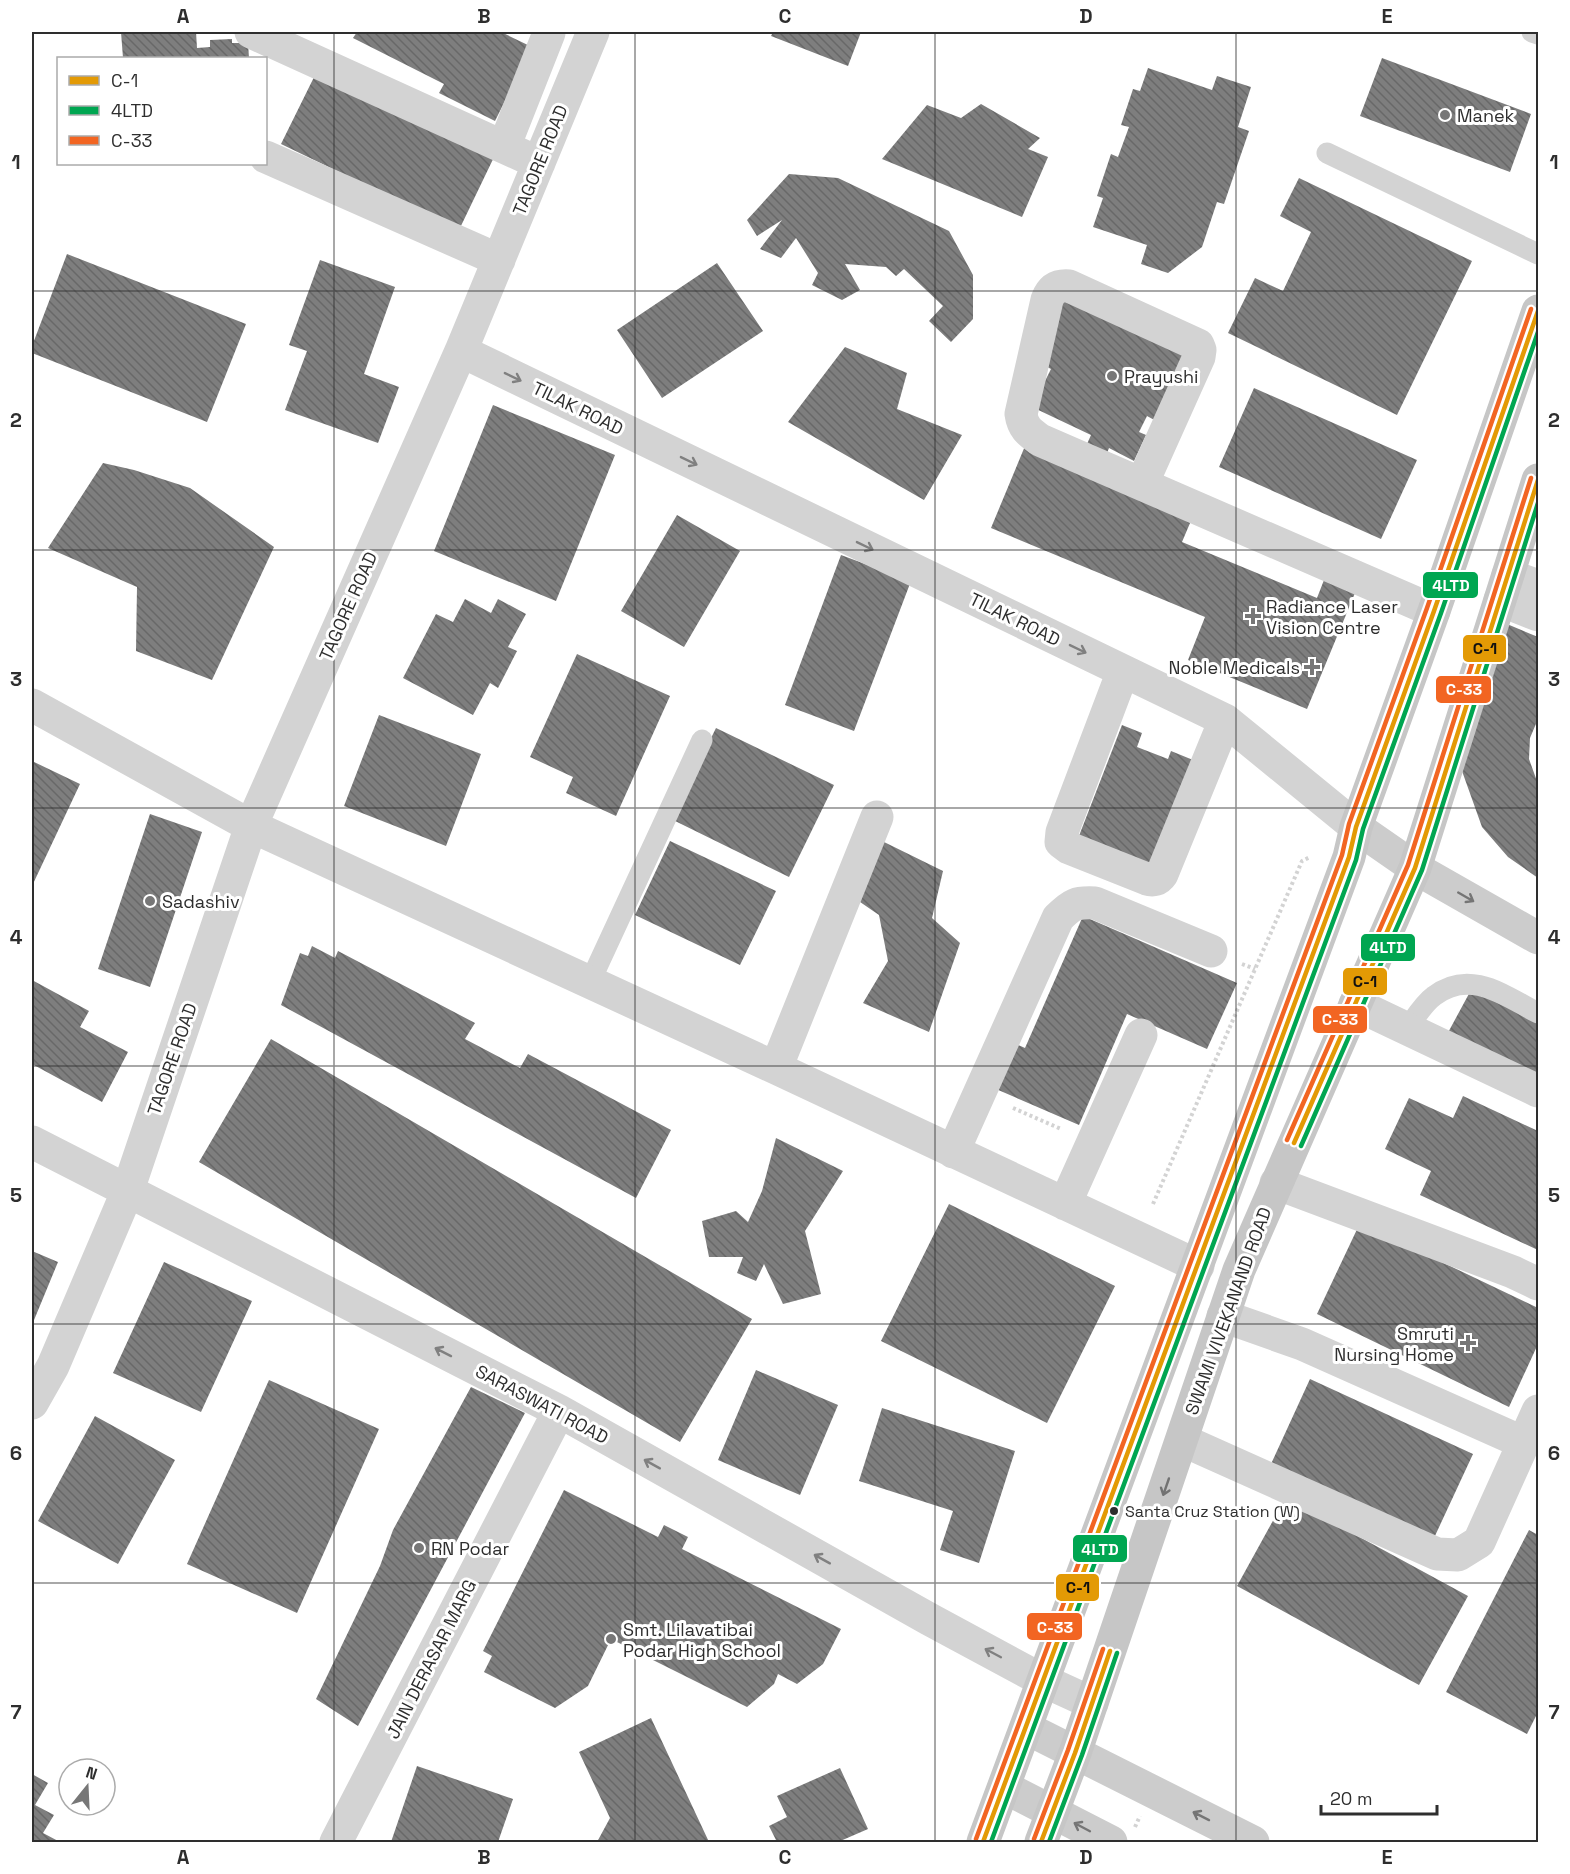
<svg xmlns="http://www.w3.org/2000/svg" width="1570" height="1874" font-family="'Space Grotesk',sans-serif">
  <style>
    .building { fill: url(#building-back-hatch) }
    .lines { fill: none; stroke-linecap: round; stroke-linejoin: round }
    .path { stroke: #d3d3d3; stroke-width: 4; stroke-dasharray: 3 3; stroke-linecap: butt }
    .lane { stroke: #d3d3d3; stroke-width: 21 }
    .street { stroke: #d3d3d3; stroke-width: 33 }
    .secondary { stroke: #ccc; stroke-width: 33 }
    .primary { stroke: #c6c6c6; stroke-width: 33 }
    .path-bridge { stroke: #d3d3d3; stroke-width: 4; stroke-dasharray: 3 3; stroke-linecap: butt }
    .bus-1-casing { stroke: #fff; stroke-width: 9 }
    .bus-2-casing { stroke: #fff; stroke-width: 9 }
    .bus-3-casing { stroke: #fff; stroke-width: 9 }
    .bus-1 { stroke: #e39a05; stroke-width: 4.5 }
    .bus-2 { stroke: #00a651; stroke-width: 4.5 }
    .bus-3 { stroke: #f26522; stroke-width: 4.5 }
    .oneway { stroke: #808080 }
    .oneway2 { stroke: #757575 }
    .oneway3 { stroke: #727272 }
    .grid { fill: none; stroke: #2e2e2e; stroke-width: 1.5; stroke-opacity: 0.55 }
    .poi-dot { fill: #777; stroke: #fff; stroke-width: 2 }
    .bus-dot { fill: #2e2e2e; stroke: #fff; stroke-width: 2 }
    .labels { text-anchor: middle; dominant-baseline: central; stroke-width: 6; stroke-linejoin: round; paint-order: stroke }
    .bus-label { font-size: 16px; fill: #2e2e2e; stroke: #fff; text-anchor: start }
    .poi-label { font-size: 18px; fill: #2e2e2e; stroke: #fff; text-anchor: start }
    .street-label { font-size: 18px; fill: #2e2e2e; stroke: #fff }
    .line-badge { stroke: #fff; stroke-width: 2 }
    .badge-label { font-size: 16px; text-anchor: middle; font-weight: bold; fill: #fff }
    .pale-badge-label { font-size: 16px; text-anchor: middle; font-weight: bold; fill: #111 }
    .neatline { fill: none; stroke: #2e2e2e; stroke-width: 2 }
    .grid-label { font-size: 20px; text-anchor: middle; font-weight: bold; fill: #2e2e2e }
  </style>
  <defs>
    <pattern id="building-back-hatch" width="6" height="6" patternUnits="userSpaceOnUse" patternTransform="scale(1.5)"><rect width="6" height="6" fill="#7e7e7e"/><path d="M-1 5l2 2M0 0l6 6M5-1l2 2" fill="none" stroke="#686868"/></pattern>
  </defs>
  <rect width="100%" height="100%" fill="#fff"/>
  <path class="building" d="M121 32H196L197 48 210 47V40L232 39V43H248L249 58H123Z
    M357 32H501L532 47 495 121 439 93 444 84 353 38Z
    M773 32H861L848 66 771 36Z
    M1382 58 1531 114 1510 172 1360 116Z
    M319 67 496 153 459 230 281 144Z
    M1148 68 1212 90 1217 76 1251 87 1238 127 1249 131 1224 204 1217 202 1202 247 1168 273 1141 264 1147 245 1093 227 1103 198 1097 196 1111 154 1118 157 1129 127 1121 125 1133 89 1140 91Z
    M981 104 1040 138 1028 149 1048 157 1022 217 882 159 927 105 961 118Z
    M789 174 838 178 949 231 973 275V319L951 342 929 321 943 306 904 269 896 276 886 267 845 264 860 290 842 300 812 285 818 273 796 238 781 258 760 249 782 220 757 236 747 220Z
    M1299 178 1472 261 1397 415 1228 333 1255 278 1283 291 1311 232 1280 216Z
    M67 254 246 324 207 422 32 353V346Z
    M320 260 395 287 364 374 399 387 378 443 285 410 307 351 289 345Z
    M717 263 763 331 662 398 617 330Z
    M1066 294 1185 350 1158 422 1147 416 1139 432 1146 435 1134 461 1109 448 1107 453 1087 444 1091 435 1032 407 1051 369 1036 361Z
    M845 347 907 373 897 409 962 435 924 500 788 422Z
    M1254 388 1417 460 1381 539 1219 467Z
    M493 405 615 455 556 601 434 551Z
    M1025 446 1193 516 1182 542 1317 598 1324 580 1355 593 1307 709 1188 660 1205 617 991 528Z
    M103 463 134 470 190 488 274 547 212 680 136 651 137 587 48 548Z
    M677 515 740 551 684 647 621 611Z
    M841 555 911 581 854 731 785 705Z
    M465 599 491 613 498 599 526 614 508 647 517 651 498 688 490 683 473 715 403 678 436 614 453 622Z
    M1507 624 1538 637V719L1530 738 1529 759 1538 784V878L1508 857 1482 827 1462 771Z
    M577 654 670 696 616 816 566 793 573 777 530 757Z
    M379 715 481 754 446 846 344 806Z
    M1122 725 1142 733 1137 747 1168 759 1171 751 1193 760 1150 869 1077 841Z
    M716 728 834 785 789 877 671 819Z
    M32 761 80 784 32 886Z
    M150 814 202 832 150 987 98 969Z
    M670 841 776 891 740 965 635 915Z
    M884 842 943 871 932 918 960 943 929 1032 863 1003 888 961 879 915 847 893Z
    M1083 916 1237 983 1207 1049 1127 1014 1079 1125 989 1086 1009 1041 1025 1048Z
    M312 946 335 958 338 951 475 1023 465 1039 520 1068 528 1054 671 1130 636 1198 281 1005 300 953 308 956Z
    M32 980 89 1011 80 1027 128 1052 102 1102 32 1064Z
    M1471 990 1538 1022V1085L1444 1040Z
    M271 1039 752 1319 680 1442 199 1162Z
    M1463 1096 1538 1131V1250L1420 1195 1431 1171 1385 1149 1409 1098 1453 1118Z
    M776 1138 843 1171 805 1231 821 1294 783 1304 764 1264 756 1281 737 1273 743 1257H709L702 1221 736 1211 748 1222 762 1191Z
    M949 1204 1115 1286 1047 1423 881 1341Z
    M1360 1223 1538 1308V1344L1509 1407 1317 1314Z
    M32 1251 58 1262 32 1325Z
    M164 1262 252 1301 201 1412 113 1373Z
    M756 1370 838 1405 800 1495 718 1460Z
    M1310 1379 1473 1454 1434 1538 1271 1464Z
    M269 1380 379 1429 297 1613 187 1564Z
    M471 1387 525 1413 358 1726 316 1699 380 1566 393 1530Z
    M882 1408 1015 1451 979 1563 940 1550 953 1511 859 1481Z
    M95 1416 175 1460 118 1564 38 1521Z
    M564 1490 658 1537 664 1525 688 1537 682 1549 841 1629 823 1664 797 1684 778 1674 774 1684 747 1707 611 1639 588 1686 555 1708 484 1672 492 1656 483 1651Z
    M1286 1497 1468 1596 1419 1685 1237 1586Z
    M1529 1530 1538 1535V1712L1527 1734 1446 1692Z
    M651 1718 709 1842H597L610 1818 579 1752Z
    M417 1766 513 1799 498 1842H391Z
    M840 1768 868 1829 838 1842H777L769 1826 787 1817 777 1796Z
    M32 1774 48 1783 35 1805 54 1815 43 1833 60 1842H32Z"/>
  <g class="lines">
    <path class="path" d="M1242 964 1255 969
      M1013 1108 1061 1129
      M1153 1204 1302 861 1310 857"/>
    <path class="lane" d="M1532 32 1538 34
      M1327 153 1538 254
      M590 982 702 740
      M1407 1029C1415 1018 1423 1004 1434 996 1470 968 1505 996 1538 1013"/>
    <path class="street" d="M251 32 539 163
      M504 147 549 33
      M266 157 499 260
      M461 351 1225 720 1356 827
      M1142 484 1199 357 1200 350 1198 345 1069 286C1057 285 1051 289 1047 300L1021 414C1023 428 1029 432 1040 440L1434 611
      M1508 575 1538 586
      M1500 600 1538 615
      M1123 671 1062 832 1061 842 1069 848 1147 879C1153 881 1158 880 1162 874L1225 720
      M32 705 251 826 776 1068 1198 1266
      M1355 1004 1538 1091
      M776 1068 877 817
      M32 1142 559 1411 929 1619 1044 1681 1092 1703
      M953 1152 1058 918C1072 904 1076 902 1095 903L1211 951
      M1276 1183 1513 1272 1538 1284
      M1065 1204 1141 1035
      M1223 1316 1302 1344 1524 1443
      M32 1403 53 1366 128 1190 251 826 461 351 593 32
      M1182 1440 1437 1554 1458 1555 1479 1542 1538 1411
      M336 1842 559 1411"/>
    <path class="secondary" d="M1356 827 1415 868 1538 938
      M1026 1728 1253 1842
      M1004 1787 1111 1842"/>
    <path class="primary" d="M983 1842 1349 857 1356 827 1434 611 1538 311
      M1041 1842 1075 1753 1239 1270 1415 868 1538 480"/>
    <path class="path-bridge" d="M1135 1827 1140 1816"/>
    <defs>
      <path id="bus-1" d="M1294 1143 1415 868 1538 480
        M983 1842 1349 857 1356 827 1434 611 1538 311
        M1041 1842 1075 1753 1110 1651"/>
      <path id="bus-2" d="M1301 1146 1422 870 1538 503
        M991 1842 1356 860 1363 829 1441 613 1538 332
        M1049 1842 1082 1755 1117 1653"/>
      <path id="bus-3" d="M1287 1140 1408 865 1531 478
        M976 1839 1342 855 1349 824 1427 608 1531 309
        M1034 1839 1068 1750 1103 1649"/>
    </defs>
    <use href="#bus-1" class="bus-1-casing"/>
    <use href="#bus-2" class="bus-2-casing"/>
    <use href="#bus-3" class="bus-3-casing"/>
    <use href="#bus-1" class="bus-1"/>
    <use href="#bus-2" class="bus-2"/>
    <use href="#bus-3" class="bus-3"/>
  </g>
  <defs><path id="oneway-shaft" d="M-6 0H5M1.5-3L5.5 0L1.5 3" fill="none" stroke-width="1.6" stroke-linecap="round" stroke-linejoin="round" transform="scale(1.5)"/></defs>
  <g class="oneway">
    <use href="#oneway-shaft" transform="translate(513 377) rotate(26)"/>
    <use href="#oneway-shaft" transform="translate(689 461) rotate(26)"/>
    <use href="#oneway-shaft" transform="translate(865 546) rotate(26)"/>
    <use href="#oneway-shaft" transform="translate(1078 649) rotate(26)"/>
    <use href="#oneway-shaft" transform="translate(443 1352) rotate(-153)"/>
    <use href="#oneway-shaft" transform="translate(652 1464) rotate(-151)"/>
    <use href="#oneway-shaft" transform="translate(822 1559) rotate(-151)"/>
    <use href="#oneway-shaft" transform="translate(993 1653) rotate(-152)"/>
  </g>
  <g class="oneway2">
    <use href="#oneway-shaft" transform="translate(1466 897) rotate(30)"/>
    <use href="#oneway-shaft" transform="translate(1201 1816) rotate(-153)"/>
    <use href="#oneway-shaft" transform="translate(1082 1827) rotate(-152)"/>
  </g>
  <use class="oneway3" href="#oneway-shaft" transform="translate(1166 1487) rotate(109)"/>
  <path class="grid" d="M334 32V1842M635 32V1842M935 32V1842M1236 32V1842M32 291H1538M32 550H1538M32 808H1538M32 1066H1538M32 1324H1538M32 1583H1538"/>
  <g class="poi-dot">
    <circle cx="1445" cy="115" r="6"/>
    <circle cx="1112" cy="376" r="6"/>
    <path d="M1250 607h6v6h6v6h-6v6h-6v-6h-6v-6h6z"/>
    <path d="M1309 658h6v6h6v6h-6v6h-6v-6h-6v-6h6z"/>
    <circle cx="150" cy="901" r="6"/>
    <path d="M1465 1334h6v6h6v6h-6v6h-6v-6h-6v-6h6z"/>
    <circle cx="419" cy="1548" r="6"/>
    <circle cx="611" cy="1639" r="6"/>
  </g>
  <circle class="bus-dot" cx="1114" cy="1511" r="5"/>
  <g class="labels">
    <g class="bus-label">
      <text x="1125" y="1511">Santa Cruz Station (W)</text>
    </g>
    <g class="poi-label">
      <text x="1457" y="115">Manek</text>
      <text x="1124" y="376">Prayushi</text>
      <text x="1266" y="606">Radiance Laser<tspan x="1266" dy="21">Vision Centre</tspan></text>
      <text x="1300" y="667" text-anchor="end">Noble Medicals</text>
      <text x="162" y="901">Sadashiv</text>
      <text x="1454" y="1333" text-anchor="end">Smruti<tspan x="1454" dy="21">Nursing Home</tspan></text>
      <text x="431" y="1548">RN Podar</text>
      <text x="623" y="1629">Smt. Lilavatibai<tspan x="623" dy="21">Podar High School</tspan></text>
    </g>
    <g class="street-label">
      <text transform="translate(540 160) rotate(-68)">TAGORE ROAD</text>
      <text transform="translate(578 408) rotate(26)">TILAK ROAD</text>
      <text transform="translate(348 606) rotate(-66)">TAGORE ROAD</text>
      <text transform="translate(1015 619) rotate(26)">TILAK ROAD</text>
      <text transform="translate(172 1059) rotate(-71)">TAGORE ROAD</text>
      <text transform="translate(1228 1311) rotate(-70)">SWAMI VIVEKANAND ROAD</text>
      <text transform="translate(542 1404) rotate(28)">SARASWATI ROAD</text>
      <text transform="translate(431 1659) rotate(-63)">JAIN DERASAR MARG</text>
    </g>
  </g>
  <g class="line-badge">
    <rect x="1422" y="571" width="57" height="28" rx="6" fill="#00a651"/>
    <rect x="1462" y="634" width="45" height="29" rx="6" fill="#e39a05"/>
    <rect x="1435" y="675" width="57" height="29" rx="6" fill="#f26522"/>
    <rect x="1360" y="933" width="56" height="29" rx="6" fill="#00a651"/>
    <rect x="1342" y="967" width="46" height="29" rx="6" fill="#e39a05"/>
    <rect x="1312" y="1005" width="56" height="29" rx="6" fill="#f26522"/>
    <rect x="1072" y="1534" width="56" height="29" rx="6" fill="#00a651"/>
    <rect x="1055" y="1573" width="45" height="29" rx="6" fill="#e39a05"/>
    <rect x="1026" y="1612" width="57" height="29" rx="6" fill="#f26522"/>
  </g>
  <g class="badge-label">
    <text x="1451" y="591">4LTD</text>
    <text x="1464" y="695">C-33</text>
    <text x="1388" y="953">4LTD</text>
    <text x="1340" y="1025">C-33</text>
    <text x="1100" y="1555">4LTD</text>
    <text x="1055" y="1633">C-33</text>
  </g>
  <g class="pale-badge-label">
    <text x="1485" y="654">C-1</text>
    <text x="1365" y="987">C-1</text>
    <text x="1078" y="1593">C-1</text>
  </g>
  <rect width="1570" height="1874" fill="none" stroke="#ffffff" stroke-width="66"/>
  <rect x="57" y="57" width="210" height="108" fill="#ffffff" stroke="#ababab" stroke-width="1.5"/>
  <rect x="69" y="76" width="30" height="9" fill="#e39a05" stroke="#ababab" stroke-width="1.5"/>
  <text x="111" y="87" font-size="18" fill="#2e2e2e">C-1</text>
  <rect x="69" y="106" width="30" height="9" fill="#00a651" stroke="#ababab" stroke-width="1.5"/>
  <text x="111" y="117" font-size="18" fill="#2e2e2e">4LTD</text>
  <rect x="69" y="136" width="30" height="9" fill="#f26522" stroke="#ababab" stroke-width="1.5"/>
  <text x="111" y="147" font-size="18" fill="#2e2e2e">C-33</text>
  <g transform="translate(87 1787) rotate(18)"><circle r="28" fill="#ffffff" stroke="#ababab" stroke-width="1.5"/>
  <path d="M0-4.5L10 22L0 15L-10 22Z" fill="#777777"/>
  <text y="-9" font-size="16" font-weight="bold" text-anchor="middle" fill="#2e2e2e">N</text>
  </g>
  <path d="M1321 1805v9h116v-9" fill="none" stroke="#2e2e2e" stroke-width="3"/>
  <text x="1330" y="1805" font-size="18" fill="#2e2e2e" stroke="#ffffff" stroke-width="4.5" paint-order="stroke">20 m</text>
  <rect x="33" y="33" width="1504" height="1808" class="neatline"/>
  <g class="grid-label">
    <text x="183" y="23">A</text>
    <text x="484" y="23">B</text>
    <text x="785" y="23">C</text>
    <text x="1086" y="23">D</text>
    <text x="1387" y="23">E</text>
    <text x="16" y="169">1</text>
    <text x="1554" y="169">1</text>
    <text x="16" y="427">2</text>
    <text x="1554" y="427">2</text>
    <text x="16" y="686">3</text>
    <text x="1554" y="686">3</text>
    <text x="16" y="944">4</text>
    <text x="1554" y="944">4</text>
    <text x="16" y="1202">5</text>
    <text x="1554" y="1202">5</text>
    <text x="16" y="1460">6</text>
    <text x="1554" y="1460">6</text>
    <text x="16" y="1719">7</text>
    <text x="1554" y="1719">7</text>
    <text x="183" y="1864">A</text>
    <text x="484" y="1864">B</text>
    <text x="785" y="1864">C</text>
    <text x="1086" y="1864">D</text>
    <text x="1387" y="1864">E</text>
  </g>
</svg>
